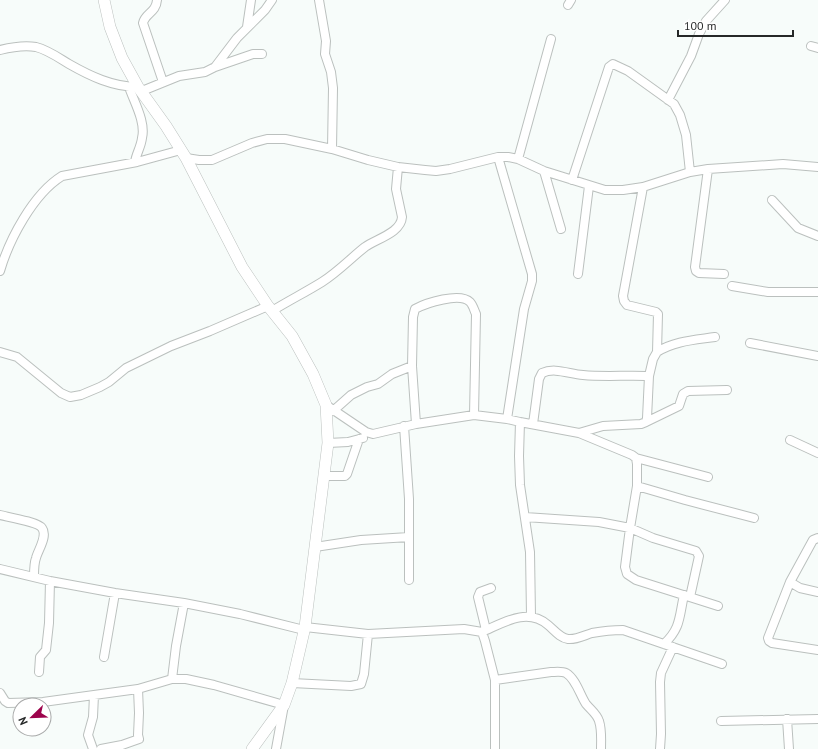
<svg xmlns="http://www.w3.org/2000/svg" width="818" height="749" font-family="'PT Sans',sans-serif">
  <style>
    .lines { fill: none; stroke-linecap: round; stroke-linejoin: round }
    .street-casing { stroke: #bbc0be; stroke-width: 10 }
    .secondary-casing { stroke: #bbc0be; stroke-width: 12 }
    .street { stroke: #fff; stroke-width: 8 }
    .secondary { stroke: #fff; stroke-width: 11 }
  </style>
  <rect width="100%" height="100%" fill="#f7fcfa"/>
  <g class="lines">
    <defs>
      <path id="street" d="M157 0C156 13 145 13 143 23L163 82
        M319 0 326 41 325 54 331 72 333 88 332 149
        M568 5 571 0
        M247 27 251 0
        M811 46 818 48
        M0 50C12 47 24 45 36 47 48 50 59 58 69 64 90 76 113 87 138 87
        M215 67 253 54H262
        M129 87C134 102 146 122 142 138 141 147 136 154 135 162
        M142 91 179 76 205 72 215 67 237 38 265 10 272 0
        M668 100 691 56 699 34 706 21 725 0
        M498 157 532 274V281L524 309 507 419
        M186 158 199 160H212L252 143 267 139H285L332 149 368 160 398 167 425 170 436 171 450 169 498 157H508L518 159 544 171 605 190H623L643 187 690 172 708 169 783 164 818 167
        M518 159 551 39
        M708 169 695 267 696 271 699 273 724 274
        M544 171 561 229
        M572 180 609 67 613 64 628 71 674 104 680 115 686 135 690 172
        M772 200 798 228 818 236
        M0 271C9 240 33 194 62 176L137 162 181 150
        M578 274 589 186
        M732 286 768 292H818
        M272 311C288 301 306 292 322 282 338 272 351 258 365 247 376 239 401 233 402 217L396 189 398 167
        M750 343 818 356
        M0 352 17 357 61 393 70 397 81 395 100 387 109 382 126 368 171 346 210 331 268 306
        M657 352C674 341 695 340 715 337
        M326 405 366 432 373 434 416 424 474 415 507 419 520 422 579 433 632 455 636 458 637 464V486L630 528 625 567 627 574 636 580 718 606
        M333 411 351 395 367 387 378 384 392 374 412 366
        M520 422 519 456 520 485 530 552 531 616
        M646 422 679 406 683 394 688 391 727 390
        M416 424 412 366 413 317 415 309C426 303 460 292 470 302 473 305 474 310 476 314L474 415
        M533 424 539 379 542 373C555 367 569 374 583 375 604 377 627 375 649 376
        M404 426 409 499V580
        M579 433 603 426 641 424 646 422 647 418 649 376 653 359 657 352 658 314 656 312 627 305 624 301 623 296 643 187
        M790 440 818 453
        M328 443 348 442 363 438
        M636 458 708 477
        M324 476H345L347 474 359 439
        M637 486 685 500 754 518
        M0 515C8 517 38 522 42 528 48 536 38 550 36 558 34 563 34 571 34 577
        M525 517 599 522 630 528 653 538 696 551 699 556 690 597
        M818 538 813 540 790 582 768 638 769 641 772 643 818 650
        M315 547 361 540 409 537
        M0 569 50 581 115 593 184 603 240 614 304 630
        M790 582 800 588 818 592
        M305 627 368 634 464 629 482 632 485 641 495 680V749
        M486 630 478 597 480 592 491 588
        M482 632C503 623 527 607 548 625 554 630 560 638 568 639 576 640 585 635 592 633 603 631 612 630 623 630L722 664
        M664 644C681 628 679 617 684 595
        M104 657 115 593
        M39 672 40 657 46 650 49 623 50 581
        M172 679 176 646 184 603
        M495 680 551 672C555 672 562 671 566 673 576 679 580 695 586 704 591 710 597 714 599 721 602 730 601 740 601 749
        M292 683 351 686 361 684 364 674 368 634
        M0 693 5 701 8 703 43 702 94 695 138 689 172 679H186L214 685 284 705 276 749
        M787 719 789 749
        M721 721 818 719
        M93 749 88 735 93 717 94 695
        M101 749 122 745 139 739 138 735 139 713 138 689
        M660 749 661 734 660 682 661 673 673 647"/>
      <path id="secondary" d="M104 0 110 27 122 58 138 87 166 126 186 158 242 267 268 306 292 336 313 374 326 405 328 443 305 627 292 683 284 705 252 749"/>
    </defs>
    <use href="#street" class="street-casing"/>
    <use href="#secondary" class="secondary-casing"/>
    <use href="#street" class="street"/>
    <use href="#secondary" class="secondary"/>
  </g>
  <g transform="translate(32 717) rotate(247)"><circle r="19" fill="#ffffff" stroke="#a8a9a9"/>
  <path d="M0-3L7 15L0 10L-7 15Z" fill="#9d034c"/>
  <text y="-6" font-size="11" font-weight="bold" text-anchor="middle" fill="#262828">N</text>
  </g>
  <path d="M678 30v6h115v-6" fill="none" stroke="#262828" stroke-width="2"/>
  <text x="684" y="30" font-size="12" fill="#262828" stroke="#ffffff" stroke-width="3" paint-order="stroke">100 m</text>
</svg>
